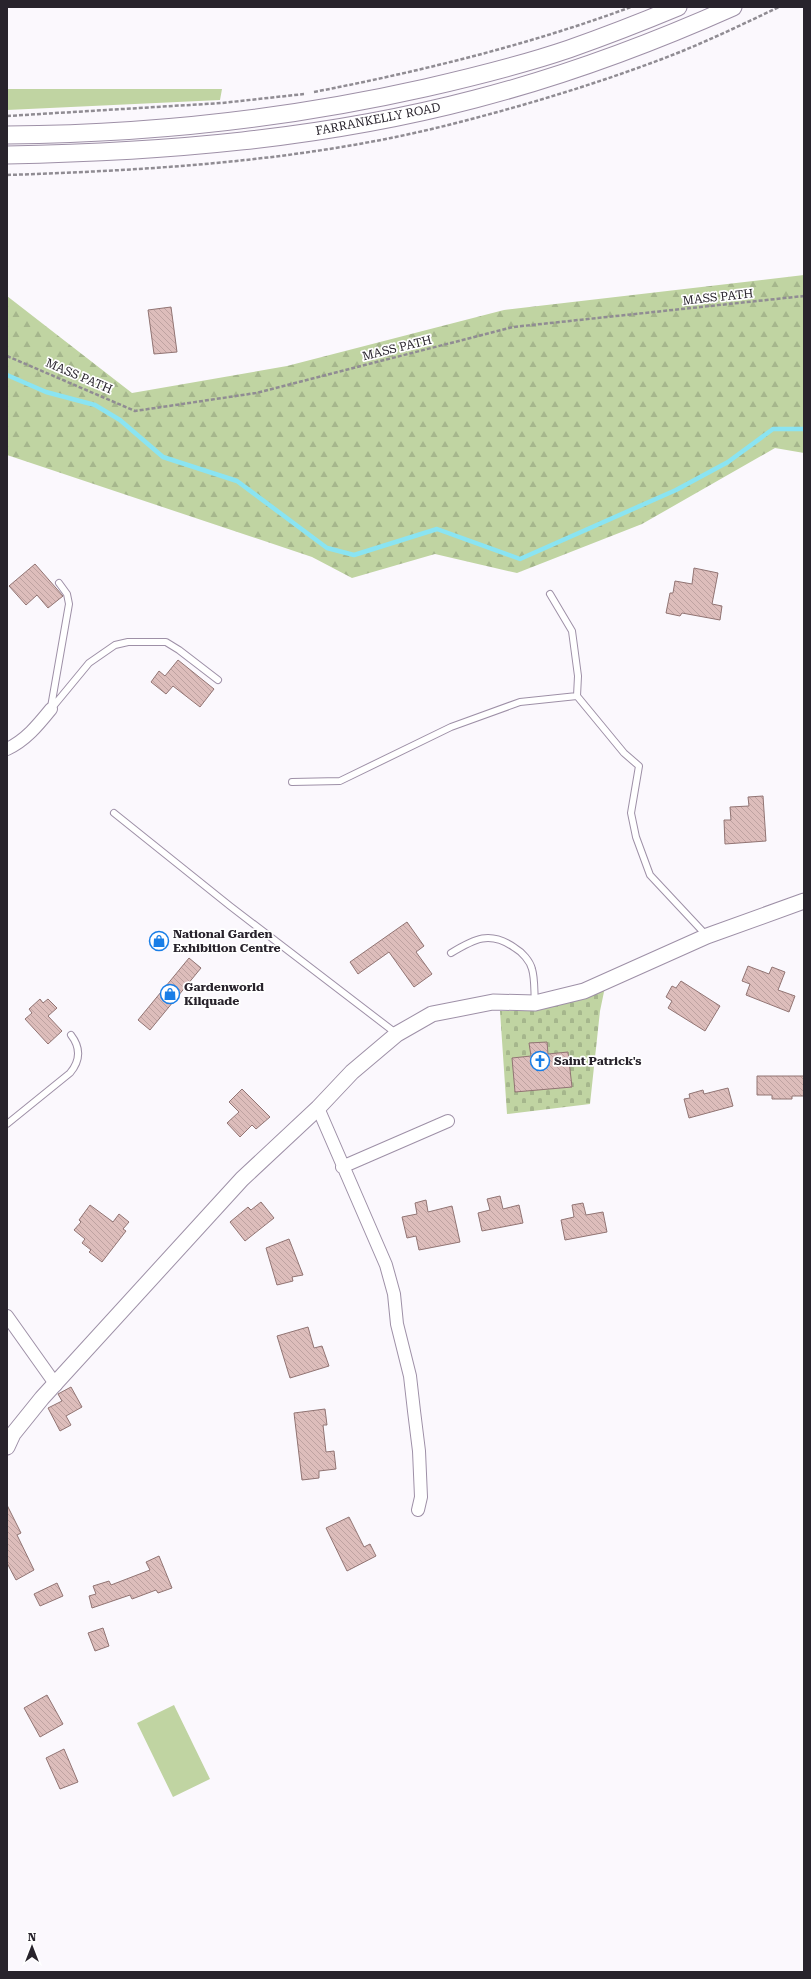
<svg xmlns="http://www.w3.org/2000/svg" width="811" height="1979" font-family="'Roboto Serif',serif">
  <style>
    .grass { fill: #c0d4a2 }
    .forest { fill: url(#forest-firs) }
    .cemetery { fill: url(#cemetery-stones) }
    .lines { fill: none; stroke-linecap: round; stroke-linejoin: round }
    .stream { stroke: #8ae4f2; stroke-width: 4.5 }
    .building { fill: url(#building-back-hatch); stroke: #917473 }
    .service-casing { stroke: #9e90a7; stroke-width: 8 }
    .minor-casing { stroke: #9e90a7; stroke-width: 14 }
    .tertiary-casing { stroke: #9e90a7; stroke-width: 17 }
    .secondary-casing { stroke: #9e90a7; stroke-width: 19 }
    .path { stroke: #908c93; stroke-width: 2.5; stroke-dasharray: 4 2; stroke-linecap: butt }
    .service { stroke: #fff; stroke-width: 6 }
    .minor { stroke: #fff; stroke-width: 12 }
    .tertiary { stroke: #fff; stroke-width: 15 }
    .secondary { stroke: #fff; stroke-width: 17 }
    .labels { text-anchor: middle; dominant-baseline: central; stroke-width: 3.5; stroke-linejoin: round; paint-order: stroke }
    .street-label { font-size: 12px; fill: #28232c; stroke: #fff }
    .poi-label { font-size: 12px; font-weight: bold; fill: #28232c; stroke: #fff; text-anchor: start }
  </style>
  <defs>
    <pattern id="forest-firs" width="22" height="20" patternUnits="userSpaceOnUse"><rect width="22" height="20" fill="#c0d4a2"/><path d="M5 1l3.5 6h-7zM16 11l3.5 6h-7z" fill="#a5b68c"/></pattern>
    <pattern id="cemetery-stones" width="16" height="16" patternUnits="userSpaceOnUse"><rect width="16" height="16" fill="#c0d4a2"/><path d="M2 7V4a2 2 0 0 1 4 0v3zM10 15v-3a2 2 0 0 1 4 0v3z" fill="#a5b68c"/></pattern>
    <pattern id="building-back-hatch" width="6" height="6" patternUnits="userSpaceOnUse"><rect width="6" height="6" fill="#ddbdbb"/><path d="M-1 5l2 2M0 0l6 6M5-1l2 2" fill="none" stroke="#bea2a1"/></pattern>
  </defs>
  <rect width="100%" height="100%" fill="#fbf8fd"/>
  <path class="grass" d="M7 89H222L220 100 7 110Z
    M174 1705 210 1779 173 1797 137 1723Z"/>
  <path class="forest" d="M804 275V453L775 448 642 524 517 573 435 554 352 578 312 557 7 455V296L132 393 287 366 504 310Z"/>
  <path class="cemetery" d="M605 987 600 1011 590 1104 507 1114 500 1011 535 1010Z"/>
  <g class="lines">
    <path class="stream" d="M7 375 46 392 95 405 120 420 163 457 237 481 327 548 354 555 437 529 520 559 676 490 728 462 773 429H804"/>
  </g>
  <path class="building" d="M171 307 177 352 154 354 148 310Z
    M35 564 63 596 48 608 37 595 26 605 9 586Z
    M694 568 718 573 712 604 722 606 720 620 682 613 680 616 666 613 670 593H673L675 581 692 584Z
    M178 660 214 689 200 707 173 686 166 694 151 682 159 671 165 676Z
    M763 796 766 841 725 844 724 820H731L730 807 749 806 748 797Z
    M407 922 424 946 416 952 432 974 414 987 389 952 358 974 350 962Z
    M189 958 201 968 150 1030 138 1020Z
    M748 966 769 974 772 967 785 972 778 990 795 996 789 1012 746 995 750 984 742 981Z
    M681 981 720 1006 705 1031 668 1008 672 1001 666 997 672 986 676 988Z
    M40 999 43 1003 48 999 57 1008 48 1016 62 1031 48 1044 25 1019 32 1013 29 1009Z
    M547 1042 548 1054 568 1052 572 1087 515 1092 512 1058 531 1056 529 1043Z
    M757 1076H804V1096H792V1099H772V1095H757Z
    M728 1088 733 1106 689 1118 684 1099 690 1098 689 1094 703 1090 704 1094Z
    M242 1089 270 1117 256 1129 252 1125 240 1137 227 1123 239 1112 229 1102Z
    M500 1196 503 1209 519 1205 523 1223 482 1231 478 1213 490 1210 487 1199Z
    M426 1200 428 1212 452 1206 460 1242 419 1250 416 1236 407 1238 402 1217 417 1214 415 1203Z
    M261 1202 274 1218 245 1241 230 1222 248 1207 251 1210Z
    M583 1203 586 1215 603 1212 607 1232 565 1240 561 1220 574 1217 572 1205Z
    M90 1205 113 1222 119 1214 129 1222 123 1229 126 1231 102 1262 89 1252 91 1250 82 1243 85 1239 74 1230 81 1222 79 1220Z
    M289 1239 303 1275 292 1277 293 1281 277 1285 266 1248Z
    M308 1327 314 1348 322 1346 329 1366 290 1378 277 1336Z
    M71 1387 82 1407 66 1416 71 1425 60 1431 48 1408 62 1401 58 1394Z
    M325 1409 327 1425H323L326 1452 334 1451 336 1469 319 1471V1478L302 1480 294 1413Z
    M7 1505 21 1533 17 1535 34 1570 16 1580 7 1563Z
    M349 1517 364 1547 370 1544 376 1556 347 1571 326 1528Z
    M159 1556 172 1588 158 1593 156 1590 132 1599 130 1595 92 1608 89 1596 96 1594 93 1586 109 1581 111 1585 150 1570 146 1562Z
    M57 1583 63 1596 40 1606 34 1594Z
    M103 1628 109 1646 95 1651 88 1633Z
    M47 1695 63 1724 40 1737 24 1708Z
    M64 1749 78 1782 60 1789 46 1758Z"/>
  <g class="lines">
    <defs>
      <path id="service" d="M550 594 572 631 578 676 577 696
        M51 707 69 604 67 594 59 583
        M51 709 89 663 115 645 128 642H166L179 650 218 680
        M292 782 340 781 451 727 520 702 577 696 624 753 639 766 631 813 636 837 650 875 707 936
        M114 813 230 906 397 1034
        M451 953C474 939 490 930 515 948 522 952 530 961 532 969 535 979 534 992 535 1002
        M7 1124 70 1073C80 1061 81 1048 71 1035"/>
      <path id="minor" d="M7 749C26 740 38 725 51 709
        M318 1108 386 1265 394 1294 397 1324 410 1376 414 1411 419 1451 421 1497 418 1510
        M342 1167 448 1121
        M7 1316 56 1385"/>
      <path id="tertiary" d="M7 1447 13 1434 42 1398 242 1179 318 1108 352 1072 397 1034 432 1014 493 1002 535 1003 584 991 707 936 804 901"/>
      <path id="secondary" d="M7 135C148 134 287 119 425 88 473 77 522 65 569 49 606 36 642 22 678 7
        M7 155C164 152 323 139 475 99 564 76 650 44 733 7"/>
    </defs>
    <use href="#service" class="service-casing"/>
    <use href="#minor" class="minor-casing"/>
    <use href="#tertiary" class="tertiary-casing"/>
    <use href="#secondary" class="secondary-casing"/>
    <path class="path" d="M314 92C422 71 528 45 631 7
      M7 116 222 103 304 94
      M7 175C156 170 307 161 452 124 523 106 593 85 662 59 702 44 741 25 779 7
      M7 356 135 411 256 393 513 327 804 296"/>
    <use href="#service" class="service"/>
    <use href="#minor" class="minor"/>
    <use href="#tertiary" class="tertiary"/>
    <use href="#secondary" class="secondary"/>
  </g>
  <defs>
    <symbol id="shop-ring" viewBox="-11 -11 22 22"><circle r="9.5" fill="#fff" stroke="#197ee7" stroke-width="1.5"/><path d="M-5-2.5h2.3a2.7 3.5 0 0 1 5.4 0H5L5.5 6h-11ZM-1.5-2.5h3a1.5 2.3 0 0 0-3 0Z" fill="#197ee7"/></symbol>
    <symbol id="church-ring" viewBox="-11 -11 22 22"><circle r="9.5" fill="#fff" stroke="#197ee7" stroke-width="1.5"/><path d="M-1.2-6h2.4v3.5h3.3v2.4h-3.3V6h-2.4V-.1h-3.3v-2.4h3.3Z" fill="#197ee7"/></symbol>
  </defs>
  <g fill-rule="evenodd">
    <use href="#shop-ring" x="148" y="930" width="22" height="22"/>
    <use href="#shop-ring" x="159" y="983" width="22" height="22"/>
    <use href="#church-ring" x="529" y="1050" width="22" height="22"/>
  </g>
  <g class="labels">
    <g class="street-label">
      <text transform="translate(378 119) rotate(-11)">FARRANKELLY ROAD</text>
      <text transform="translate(718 297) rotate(-6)">MASS PATH</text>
      <text transform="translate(397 348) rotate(-14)">MASS PATH</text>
      <text transform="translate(79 376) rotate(23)">MASS PATH</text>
    </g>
    <g class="poi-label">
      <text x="173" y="934">National Garden<tspan x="173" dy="14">Exhibition Centre</tspan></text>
      <text x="184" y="987">Gardenworld<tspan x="184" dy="14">Kilquade</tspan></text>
      <text x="554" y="1061">Saint Patrick's</text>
    </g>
  </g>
  <rect width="811" height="1979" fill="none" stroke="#28232c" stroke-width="16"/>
  <g transform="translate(32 1947)" stroke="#ffffff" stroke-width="3" paint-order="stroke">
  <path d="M0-3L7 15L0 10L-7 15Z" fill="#28232c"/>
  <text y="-6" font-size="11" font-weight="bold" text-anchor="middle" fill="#28232c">N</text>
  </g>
</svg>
